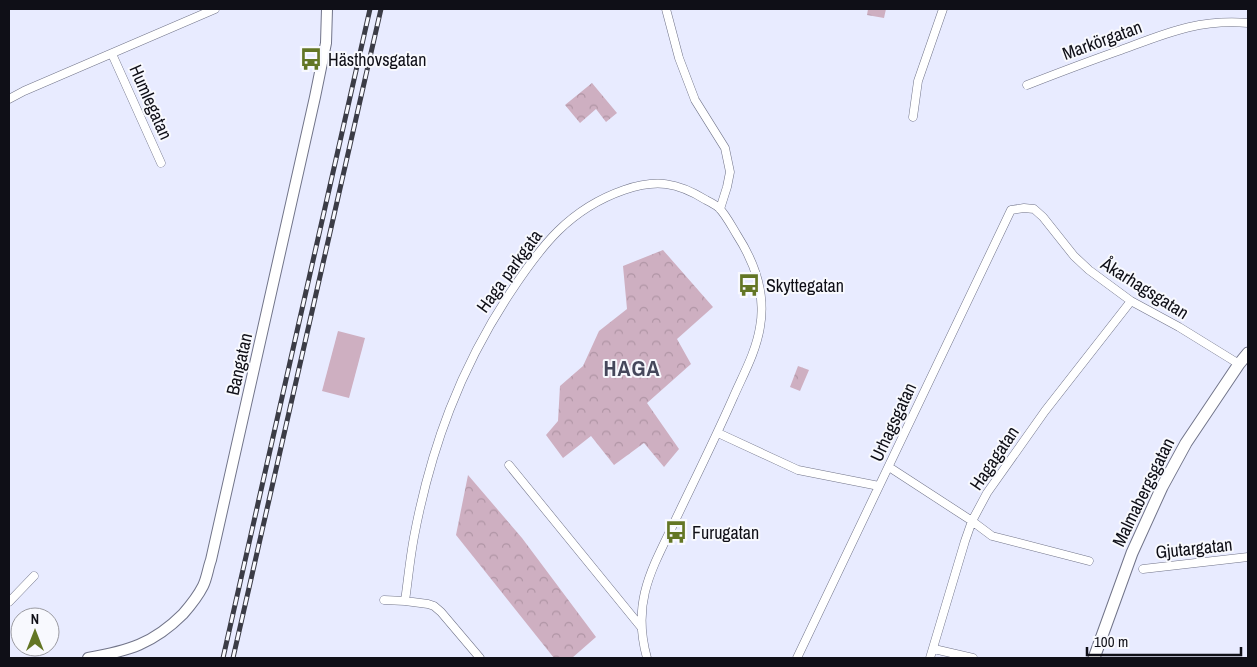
<svg xmlns="http://www.w3.org/2000/svg" width="1257" height="667" font-family="'Archivo Narrow',sans-serif">
  <style>
    .grass { fill: #ceafc1 }
    .park { fill: url(#park-crowns) }
    .lines { fill: none; stroke-linecap: round; stroke-linejoin: round }
    .minor-casing { stroke: #717489; stroke-width: 9 }
    .tertiary-casing { stroke: #717489; stroke-width: 12 }
    .secondary-casing { stroke: #717489; stroke-width: 13 }
    .minor { stroke: #fff; stroke-width: 8 }
    .tertiary { stroke: #fff; stroke-width: 10 }
    .secondary { stroke: #fff; stroke-width: 11 }
    .rail-casing { stroke: #3b3c46; stroke-width: 5 }
    .rail { stroke: #f8f9fe; stroke-width: 3; stroke-dasharray: 9; stroke-linecap: butt }
    .labels { text-anchor: middle; dominant-baseline: central; stroke-width: 4; stroke-linejoin: round; paint-order: stroke }
    .street-label { font-size: 18px; fill: #0f0f17; stroke: #f8f9fe }
    .poi-label { font-size: 18px; fill: #0f0f17; stroke: #f8f9fe; text-anchor: start }
    .district-label { font-size: 22px; font-weight: bold; letter-spacing: 1px; fill: #45475b; stroke: #f8f9fe }
  </style>
  <defs>
    <pattern id="park-crowns" width="20" height="18" patternUnits="userSpaceOnUse" patternTransform="scale(1.25)"><rect width="20" height="18" fill="#ceafc1"/><path d="M2 6a3 3 0 1 1 6 0M12 15a3 3 0 1 1 6 0" fill="none" stroke="#b095a5"/></pattern>
  </defs>
  <rect width="100%" height="100%" fill="#e8ebff"/>
  <path class="grass" d="M338 331 365 338 349 398 322 391Z"/>
  <path class="park" d="M868 9H886L884 18 867 15Z
    M592 83 617 113 606 122 596 109 580 123 565 105Z
    M663 250 713 307 677 339 691 364 647 403 679 449 664 467 644 443 614 465 591 436 563 458 546 435 558 421 560 386 583 366 599 331 627 309 623 266Z
    M798 366 809 370 800 391 790 387Z
    M468 475 522 538 596 637 572 658H554L456 535Z"/>
  <g class="lines">
    <defs>
      <path id="minor" d="M666 9 679 58 695 100 725 148 730 172 727 187 720 209
        M112 54 161 163
        M1027 85C1058 73 1089 61 1121 50 1167 33 1198 19 1248 23
        M9 99 24 91 215 9
        M913 117 918 81 943 9
        M718 433 798 470 879 486
        M509 465 641 627
        M889 467 972 521 992 536 1089 561
        M1143 569 1248 557
        M384 600 405 601C408 580 410 558 414 537 431 447 460 369 510 293 541 246 569 209 624 190 656 179 677 182 706 200 710 202 716 205 719 208 726 215 732 227 737 235 755 263 766 294 760 327 756 352 743 375 733 398 714 441 693 483 673 525 650 572 632 604 647 658
        M405 601 428 604 434 606 441 612 480 658
        M9 602 34 576
        M934 649 973 658
        M797 658 1011 210 1024 208 1034 209 1043 217 1074 256 1089 270 1131 301 1179 327 1239 364
        M930 658 965 541 972 521 987 493 1045 411 1131 301"/>
      <path id="tertiary" d="M88 658C128 651 153 644 183 614 190 606 198 596 203 586 207 578 208 568 211 560L315 97 326 43 327 9"/>
      <path id="secondary" d="M1094 658 1132 553 1162 487 1186 443 1239 364 1248 353"/>
    </defs>
    <use href="#minor" class="minor-casing"/>
    <use href="#tertiary" class="tertiary-casing"/>
    <use href="#secondary" class="secondary-casing"/>
    <use href="#minor" class="minor"/>
    <use href="#tertiary" class="tertiary"/>
    <use href="#secondary" class="secondary"/>
    <defs>
      <path id="rail" d="M223 658 370 9
        M233 658 381 9"/>
    </defs>
    <use href="#rail" class="rail-casing"/>
    <use href="#rail" class="rail"/>
  </g>
  <defs>
    <symbol id="bus-bare" viewBox="-9 -9 18 18"><path d="M-5-6H5V4H4V6H2V4H-2V6H-4V4H-5ZM-3.5-4V0h7V-4ZM-3.5 1.2v1.5H-2V1.2ZM2 1.2v1.5H3.5V1.2Z" fill="#637625" stroke="#f8f9fe" stroke-width="2.5" paint-order="stroke"/></symbol>
  </defs>
  <g fill-rule="evenodd">
    <use href="#bus-bare" x="295" y="43" width="32" height="32"/>
    <use href="#bus-bare" x="733" y="269" width="32" height="32"/>
    <use href="#bus-bare" x="660" y="516" width="32" height="32"/>
  </g>
  <g class="labels">
    <g class="street-label">
      <text transform="translate(1102 40) rotate(-20)">Markörgatan</text>
      <text transform="translate(151 102) rotate(66)">Humlegatan</text>
      <text transform="translate(509 271) rotate(-54)">Haga parkgata</text>
      <text transform="translate(1145 288) rotate(32)">Åkarhagsgatan</text>
      <text transform="translate(239 364) rotate(-77)">Bangatan</text>
      <text transform="translate(893 422) rotate(-65)">Urhagsgatan</text>
      <text transform="translate(994 458) rotate(-56)">Hagagatan</text>
      <text transform="translate(1143 492) rotate(-64)">Malmabergsgatan</text>
      <text transform="translate(1194 548) rotate(-6)">Gjutargatan</text>
    </g>
    <g class="poi-label">
      <text x="328" y="59">Hästhovsgatan</text>
      <text x="766" y="285">Skyttegatan</text>
      <text x="692" y="532">Furugatan</text>
    </g>
    <g class="district-label">
      <text x="632" y="368">HAGA</text>
    </g>
  </g>
  <rect width="1257" height="667" fill="none" stroke="#0f0f17" stroke-width="20"/>
  <g transform="translate(35 632)"><circle r="24" fill="#f8f9fe" stroke="#9b9ba2"/>
  <path d="M0-4L9 19L0 12L-9 19Z" fill="#637625"/>
  <text y="-8" font-size="14" font-weight="bold" text-anchor="middle" fill="#0f0f17">N</text>
  </g>
  <path d="M1087 647v8h154v-8" fill="none" stroke="#0f0f17" stroke-width="2.5"/>
  <text x="1094" y="647" font-size="15" fill="#0f0f17" stroke="#f8f9fe" stroke-width="4" paint-order="stroke">100 m</text>
</svg>
